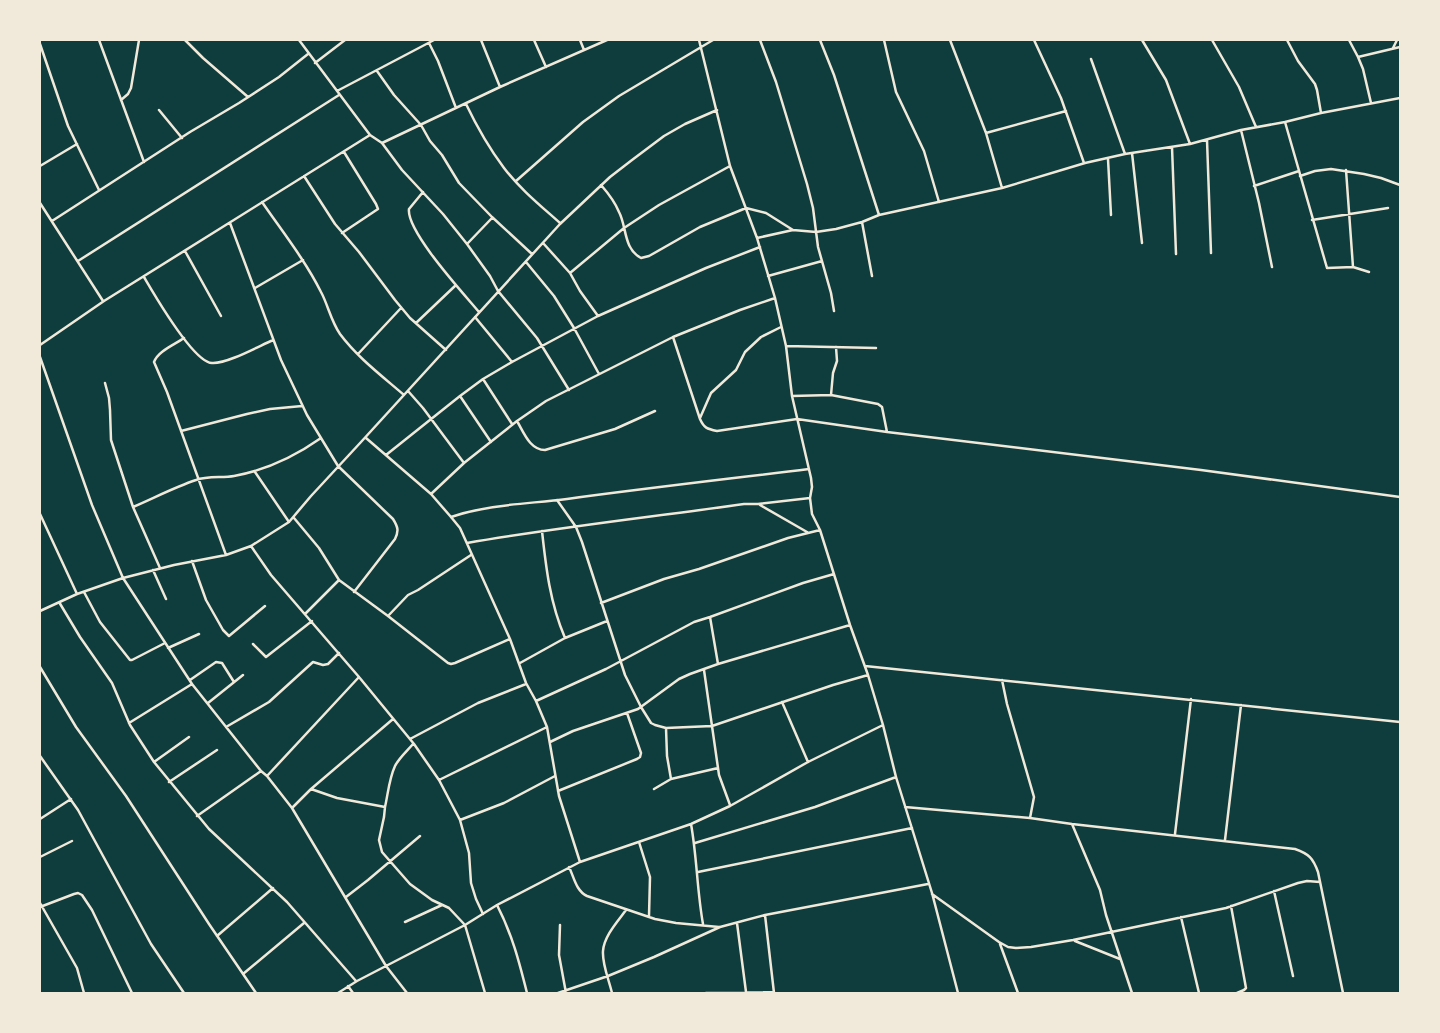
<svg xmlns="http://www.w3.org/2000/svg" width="1440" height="1033" font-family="Overpass,sans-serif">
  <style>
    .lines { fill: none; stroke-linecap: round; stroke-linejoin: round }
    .minor { stroke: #f1e9da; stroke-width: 2.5 }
  </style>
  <rect width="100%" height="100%" fill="#0f3d3e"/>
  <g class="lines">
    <path class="minor" d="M99 40 144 162
      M185 40 203 58 248 97
      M299 40 370 135 382 143 402 170 443 214 467 244 490 276 498 291 537 338 569 390
      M481 40 500 87
      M534 40 546 67
      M580 40 584 50
      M699 40 730 166 757 238 775 298 786 346 792 396 811 478 812 487 810 498 812 514 820 530 850 625 868 675 883 725 896 777 932 893 958 993
      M760 40 776 82 807 184 813 208 818 247 831 293 834 311
      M820 40 834 75 879 215
      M884 40 896 92 924 151 939 202
      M950 40 986 133 1002 188
      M1034 40 1061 98 1084 163
      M1142 40 1166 80 1190 144
      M1212 40 1239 87 1256 127
      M1287 40 1298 61 1315 84 1317 90 1321 113
      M1349 40 1358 57 1363 69 1371 103
      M429 43 438 61 456 108
      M40 44 68 126 99 190
      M1393 48 1397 40
      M1358 57 1400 47
      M1091 59 1125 154
      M315 63 345 40
      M377 71 394 95 421 125 430 141 442 155 459 183 492 217 532 254
      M337 91 434 40
      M121 100 128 94 131 88 139 40
      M466 104C477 127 489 148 504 168 520 189 541 206 560 223
      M159 110 182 138
      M1285 122 1327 268 1353 267
      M1241 130 1259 203 1272 267
      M986 133 1066 111
      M1207 140 1211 253
      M382 143 500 87 607 40
      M1172 147 1176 254
      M1132 153 1142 243
      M1108 159 1111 215
      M40 166 77 144
      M1346 170 1353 267 1369 272
      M304 176 335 224 359 252 395 300 410 318 446 350
      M1300 176 1315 171 1331 169 1364 174 1381 178 1400 185
      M516 181 583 122 619 96 713 40
      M601 185C608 193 615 202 619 212 627 227 623 248 641 258L649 256 700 227 746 208 766 213 793 230
      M1254 186 1299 171
      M423 192 409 209C406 231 464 294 479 312
      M262 202C282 231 305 260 321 292 328 305 331 321 340 334 357 357 382 376 404 395
      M40 203 103 301
      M1312 220 1388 208
      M52 221 190 132 239 103 279 77 308 54
      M862 222 872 276
      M230 223 281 360 307 415 338 466 393 519C398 527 399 531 395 539L354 592
      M342 233 378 209 376 204 344 152
      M757 238 793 230 816 232 836 229 862 222 879 215 1002 188 1085 163 1125 154 1190 144 1241 130 1285 122 1321 113 1400 98
      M543 243 570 273 580 291 598 316
      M467 244 492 218
      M185 251 221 316
      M78 261 339 95
      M526 262 554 296 574 328 599 374
      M570 273 624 228 659 205 730 166
      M768 276 822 261
      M144 277C154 294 193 362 212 363 227 364 259 346 273 340
      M255 288 303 260
      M475 317 512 362
      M416 323 456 285
      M673 337 700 419C704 428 707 429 717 431L797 419 887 432 1201 470 1400 497
      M184 338C174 345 158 351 154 362L167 392 226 555
      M40 345 104 301 370 135
      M786 346 876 348
      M358 354 401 308
      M40 357 92 505 123 578 192 684 261 771 267 776 292 808 386 966 407 993
      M483 379 512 424
      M105 383 109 398 110 410 111 440 133 507 160 568
      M408 391 423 408 464 463
      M831 395 833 373 837 361 836 347
      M460 396 491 442
      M792 396 831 395 878 404 882 407 887 432
      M700 418 711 393 736 370 745 352 761 337 781 327
      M517 421C524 433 530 450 545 450L615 429 655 411
      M181 431 247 414 270 409 302 406
      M366 438 431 494 451 517 460 528 510 639 526 683 536 701 547 727 559 796 580 862
      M386 455 460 396 483 379 512 362 598 316 706 268 760 247
      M255 472 289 522
      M431 494 464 463 517 421 546 401 673 337 740 310 775 298
      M557 500 576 527 582 542 625 675 641 707 651 723 655 725 666 728 712 726 833 685 868 675
      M760 505 807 532
      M133 507C154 498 175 487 196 480 207 476 223 478 234 476 267 470 294 457 321 438
      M40 514 77 594
      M451 517C489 504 528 504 567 499 648 488 728 479 809 469
      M294 518 319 548 339 580 388 616 448 663 451 664 455 663 510 639
      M542 531C546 568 550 603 565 638L607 621
      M467 543C559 527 652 517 744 504H758L810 498
      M251 546 271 575 359 677 414 744 439 780 460 820 469 853 471 883 476 899 483 914
      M192 561 206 600 223 630 229 636 265 606
      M153 570 166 599
      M84 592 100 622 130 660H132L165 643
      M59 602 80 637 112 683 130 725 154 762 209 829 287 902 356 981
      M601 603 664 579 699 569 788 538 820 530
      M40 611 77 594 123 578 174 565 226 555 251 546 289 522 311 496 361 442 560 224 610 177 632 160 664 136 685 124 717 110
      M305 614 339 580
      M388 616 408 595 418 590 471 555
      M710 617 718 664
      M253 644 266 657 312 621
      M168 648 199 634
      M520 663 565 638
      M865 666 1400 722
      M40 667 76 727 126 796 209 924 256 993
      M704 670 719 775 730 805
      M190 680 216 662 222 663 234 682
      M1002 680 1007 704 1034 797 1030 818
      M536 701 606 669 694 622 710 617 803 583 834 574
      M782 702 808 762
      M208 703 243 675
      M129 723 192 684
      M226 727 269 702 313 662 323 665 328 664 339 653
      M666 728 667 756 671 779
      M410 739 478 703 526 684
      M550 742 573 731 638 709 679 679 690 674 718 664 850 625
      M40 756 78 810 151 944 184 993
      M154 762 189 737
      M267 776 359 677
      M439 780 547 727
      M169 782 217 750
      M311 789 337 798 385 807 384 817 379 840 382 852 410 884 432 900 449 908 465 925 485 993
      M654 789 671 779 718 768
      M558 791 637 759 640 757 641 753 627 713
      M385 807C388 794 389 779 395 766 399 758 407 751 413 744
      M905 807 1030 818 1072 824 1295 849C1309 854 1313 858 1318 872L1343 993
      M292 808 311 789 393 719
      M197 816 261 771
      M40 819 71 799
      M460 820 504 803 555 776
      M691 824C697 857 697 891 703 924
      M1072 824 1100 890 1106 915 1132 993
      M1175 834 1191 699
      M1225 840 1241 705
      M639 842 650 877 649 916
      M695 843 815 807 896 777
      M40 857 72 841
      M569 867C574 877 576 891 587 896L655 919 676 923 719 927
      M698 872 912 828
      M1274 891 1293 976
      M932 894 999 942 1008 947 1016 948 1031 947 1073 940 1226 908 1298 883 1307 881 1320 882
      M346 897 368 880 420 836
      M40 903 77 968 84 993
      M497 905C512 934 519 961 527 993
      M1231 906 1246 988 1244 990 1237 993
      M40 907 74 894 78 893 82 895 92 910 132 993
      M765 915 774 993
      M1181 917 1199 993
      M405 922 442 905
      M737 923 746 992
      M560 925 559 955 566 993
      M217 936 273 888
      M1075 941 1120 959
      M1000 944 1018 993
      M243 974 304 923
      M348 986 353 993
      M338 993 357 981 465 925 497 905 580 862 691 824 730 806 808 762 883 725
      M558 993 608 976 654 957 720 927 765 915 928 884
      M612 993C609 980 602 964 603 951 604 936 618 921 626 910
      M706 993 774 992"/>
  </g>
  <rect width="1440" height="1033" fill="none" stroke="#f1e9da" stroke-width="82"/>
</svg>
